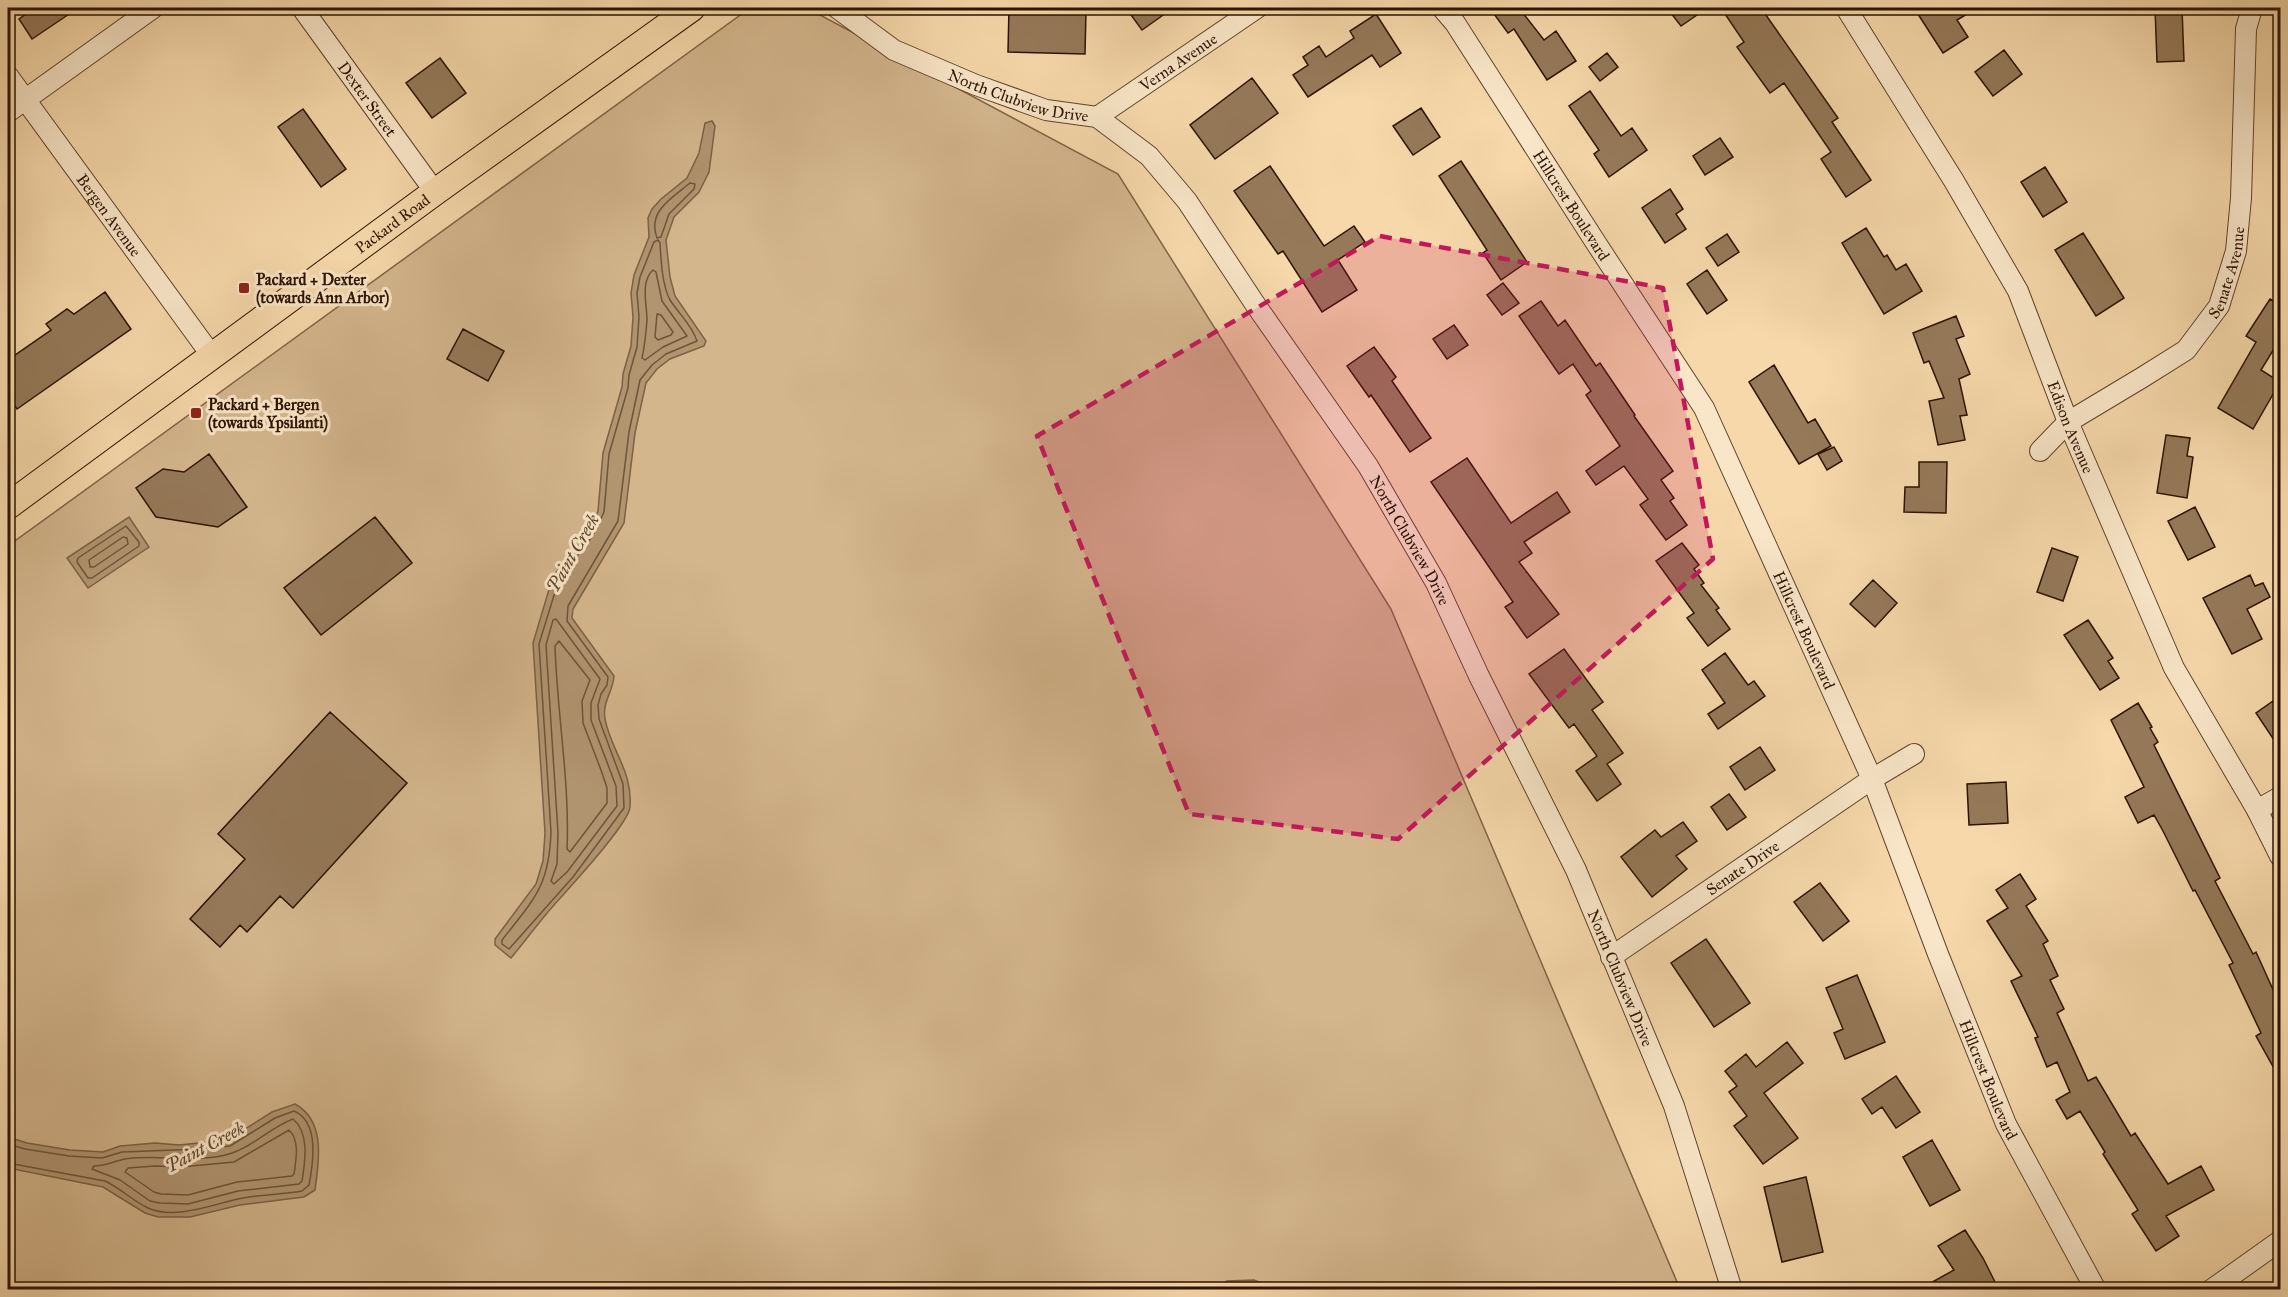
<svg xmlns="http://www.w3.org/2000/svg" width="2288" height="1297" font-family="'IM FELL Great Primer',serif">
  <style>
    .green { fill: #d4b68d; stroke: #806447; stroke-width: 1.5 }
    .water { fill: #b19571; stroke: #7c6144; stroke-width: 1.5 }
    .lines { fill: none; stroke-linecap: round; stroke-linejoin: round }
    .shore { stroke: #6e5439; stroke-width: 1.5 }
    .building { fill: #957959; stroke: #2c1201; stroke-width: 1.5 }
    .minor-casing { stroke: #5e442b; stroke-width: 22 }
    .major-casing { stroke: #2c1201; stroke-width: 28 }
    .minor { stroke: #f9e6c8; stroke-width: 20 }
    .major { stroke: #f6d8aa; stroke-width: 26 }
    .marked { fill: #c2185b; fill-opacity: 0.2; stroke: #c2185b; stroke-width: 4.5; stroke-dasharray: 12 8; stroke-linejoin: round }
    .poi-dot { fill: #8f2418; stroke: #f9e6c8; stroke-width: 2 }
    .labels { text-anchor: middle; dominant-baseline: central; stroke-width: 6; stroke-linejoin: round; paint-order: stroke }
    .street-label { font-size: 16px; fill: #2c1201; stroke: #f9e6c8 }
    .poi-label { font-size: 16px; font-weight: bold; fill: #2c1201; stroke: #f9e6c8; text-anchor: start }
    .water-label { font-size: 18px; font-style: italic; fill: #61462e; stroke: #f9e6c8 }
  </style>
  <rect width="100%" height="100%" fill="#f6d8aa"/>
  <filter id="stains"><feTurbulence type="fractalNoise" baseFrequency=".00333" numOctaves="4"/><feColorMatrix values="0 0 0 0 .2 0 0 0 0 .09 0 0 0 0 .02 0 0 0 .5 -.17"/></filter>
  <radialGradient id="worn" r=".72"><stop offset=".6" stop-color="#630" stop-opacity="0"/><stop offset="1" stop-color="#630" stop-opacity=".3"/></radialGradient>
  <path class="green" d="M750 8H807L1118 174 1391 609 1680 1289H8V546Z"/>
  <path class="water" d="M712 121 715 126 709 172 699 192 674 217 666 240 670 277 675 296 706 341 704 346 670 359 657 369 646 383 635 433 624 523 573 609 572 618 614 676C613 692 602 702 605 719 611 751 633 771 630 807 629 824 568 889 554 905 539 922 525 941 511 958L495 945V939L536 884 543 861 545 833 533 643 553 576 587 534 598 511 603 453 622 387 623 374 631 346 633 317 631 293 634 275 649 237 648 218 652 209 661 199 687 178 699 153 705 123Z
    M129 517 149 547 88 588 67 558Z
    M295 1104C326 1121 319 1161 315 1190L304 1197 240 1205 190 1217H158L145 1213 103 1187 8 1168V1137L27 1143 70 1150 103 1152 120 1146 155 1143 179 1145 228 1140 272 1112Z
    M1254 1280 1266 1285 1267 1289H1216L1227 1281Z"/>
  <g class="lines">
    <path class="shore" d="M690 183 695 184 694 189 669 214 661 237 657 238C647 211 672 198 690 183Z
      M658 240 660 243C661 260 662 285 670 300 679 314 692 325 697 341L666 354 652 365 640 380 629 432 618 521 568 606 567 621 608 677 607 685 601 694 598 705 599 719 623 784 624 808 573 877 509 949 502 944V940C534 899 549 887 551 832L539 644 559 579 592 537 604 512 609 454 628 388 629 375 637 347 639 317 637 293 640 277 654 242Z
      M653 270 656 272 662 301 687 336 663 347 645 360 642 358C645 345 646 332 647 320 647 304 640 282 653 270Z
      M657 314 661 315 673 332 671 335 658 340 655 337Z
      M126 526 139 542V546L92 578H88L77 562 78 558Z
      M123 537 127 538 128 544 94 567H90L89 560Z
      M556 619 600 679 591 703V720L616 786 617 806 567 872 554 884 551 881 557 864 558 833 546 645 553 620Z
      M559 641 590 680 582 701 583 723 601 770 607 788V803L570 852 567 849C570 782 557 714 555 646Z
      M293 1119C310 1133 305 1162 302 1181L299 1184 238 1191 188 1204 160 1203 150 1201 120 1180 92 1169 94 1166C106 1166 114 1161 125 1159 159 1154 200 1164 232 1153 254 1146 271 1127 293 1119Z
      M289 1130C300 1140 296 1160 294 1174L292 1176 237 1182 188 1195 161 1194 154 1192 125 1172 128 1168 155 1166 181 1167 234 1162Z
      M8 1144 25 1149 69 1156 102 1158 122 1152 200 1149 230 1146 275 1118 294 1111C320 1122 313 1164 309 1185L302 1191C281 1195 259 1194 238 1199 211 1205 175 1220 148 1208 133 1201 120 1188 105 1181L8 1163"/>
  </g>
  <path class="building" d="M35 8H78L32 39 19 19Z
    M1009 8 1086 11 1085 54 1008 52Z
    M1126 8H1173L1142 30Z
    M1503 8H1519L1544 40 1556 31 1576 61 1547 80 1514 29 1508 33 1494 14Z
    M1667 8H1707L1681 26Z
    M1721 8H1761L1838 118 1832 122 1871 180 1846 197 1821 159 1831 152 1784 83 1770 93 1737 47 1744 42Z
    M1914 8H1977L1957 20 1968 37 1943 53Z
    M2155 8H2182L2184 61 2157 62Z
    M1376 14 1401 53 1380 67 1372 55 1308 97 1293 75 1308 65 1303 57 1319 46 1326 57 1354 38 1350 31Z
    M2004 50 2022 74 1993 96 1975 72Z
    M1607 53 1618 67 1600 81 1589 67Z
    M440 58 466 93 432 118 406 83Z
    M1252 78 1278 113 1215 159 1190 125Z
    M1590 91 1621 136 1632 128 1647 150 1609 177 1594 154 1599 150 1569 106Z
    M1421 108 1440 137 1413 155 1393 126Z
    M303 109 346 169 321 187 278 127Z
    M1720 138 1733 157 1705 175 1693 156Z
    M1461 161 1527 262 1501 280 1483 253 1487 250 1439 176Z
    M1270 166 1324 246 1354 226 1365 242 1338 260 1357 290 1322 312 1283 251 1278 254 1234 191Z
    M2045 167 2067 202 2043 217 2021 182Z
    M1670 189 1683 209 1676 214 1686 229 1665 243 1642 208Z
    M1866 228 1884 257 1887 255 1896 270 1906 264 1922 291 1884 314 1842 243Z
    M2083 233 2124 298 2096 316 2055 250Z
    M1727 234 1739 252 1718 266 1706 248Z
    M1707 270 1727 300 1707 314 1687 284Z
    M1503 283 1519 303 1502 315 1487 295Z
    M105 292 131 329 17 409 8 396V360L51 330 46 324 67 309 74 314Z
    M2270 299 2280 305V339L2261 370 2280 382 2253 429 2218 408 2256 342 2246 336Z
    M1541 301 1558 326 1565 320 1596 366 1600 363 1635 415 1634 416 1673 471 1661 480 1674 498 1670 501 1687 525 1666 540 1640 505 1648 499 1624 466 1596 485 1586 471 1620 446 1586 395 1591 391 1573 364 1559 374 1519 316Z
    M1956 316 1964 336 1956 339 1970 374 1959 379 1967 415 1960 416 1965 440 1938 445 1929 401 1944 398 1929 361 1924 363 1913 333Z
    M1454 325 1468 345 1447 359 1433 339Z
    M463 329 504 351 488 381 447 359Z
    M1374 347 1396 377 1392 381 1431 438 1410 452 1371 395 1369 397 1347 366Z
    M1774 365 1808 423 1815 419 1831 446 1799 464 1749 382Z
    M2166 435 2190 438 2187 456 2193 457 2187 498 2157 493Z
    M1834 447 1842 461 1827 470 1818 454Z
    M209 454 247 507 218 527 156 517 136 488 163 469 184 472Z
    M1467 458 1511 523 1557 492 1570 512 1524 542 1532 553 1519 562 1559 614 1527 638 1505 607 1513 602 1431 482Z
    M1919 462H1947L1946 513 1904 512 1905 487H1919Z
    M2195 507 2215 547 2188 560 2168 521Z
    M375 517 412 563 321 635 284 588Z
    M1682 543 1699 565 1694 569 1704 583 1701 585 1719 608 1716 610 1730 629 1708 646 1687 618 1694 613 1656 561Z
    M2052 548 2078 557 2063 601 2037 592Z
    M2250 575 2255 586 2263 583 2270 597 2247 609 2262 639 2232 654 2203 598Z
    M1873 580 1897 603 1875 627 1850 604Z
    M2088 620 2113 658 2108 661 2119 678 2100 690 2064 635Z
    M1564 649 1603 702 1592 710 1623 753 1607 764 1621 784 1597 801 1576 771 1597 756 1574 724 1569 728 1529 674Z
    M1725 653 1748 685 1754 681 1765 696 1718 729 1708 714 1725 703 1702 670Z
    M2273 701 2280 712V749L2256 713Z
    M2138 703 2152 727 2150 728 2158 742 2154 745 2220 878 2215 881 2253 954 2256 952 2280 1005V1079L2256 1036 2261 1033 2229 965 2233 963 2195 890 2193 891 2163 831 2154 815 2138 823 2125 797 2144 787 2111 720Z
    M330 712 407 783 293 908 280 896 247 932 240 925 220 947 190 919 245 859 218 834Z
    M1760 747 1775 770 1745 790 1730 767Z
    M2006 782 2008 823 1969 825 1967 784Z
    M1729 794 1746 817 1727 830 1711 807Z
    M1683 822 1697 841 1676 856 1687 869 1652 897 1621 857 1655 830 1661 837Z
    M2020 874 2036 899 2026 906 2048 941 2043 944 2058 976 2050 980 2064 1009 2057 1013 2088 1081 2096 1077 2131 1136 2135 1133 2168 1184 2201 1166 2214 1190 2166 1216 2179 1236 2156 1251 2132 1214 2138 1210 2103 1154 2105 1152 2080 1111 2067 1119 2056 1100 2070 1092 2057 1062 2047 1067 2035 1038 2038 1037 2011 981 2022 976 1987 921 2008 908 1996 890Z
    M1820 883 1849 921 1823 941 1794 902Z
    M1706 939 1750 1003 1714 1027 1671 963Z
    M1857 975 1885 1042 1845 1059 1834 1033 1843 1029 1826 988Z
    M1787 1042 1803 1063 1764 1093 1798 1138 1763 1164 1734 1126 1747 1116 1729 1092 1737 1086 1725 1071 1746 1054 1756 1067Z
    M1896 1076 1920 1112 1896 1128 1882 1107 1872 1114 1862 1099Z
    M1932 1140 1960 1190 1930 1206 1903 1157Z
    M1806 1177 1823 1252 1782 1262 1764 1187Z
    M1965 1230 1983 1258 1999 1290H1918L1954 1270 1938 1246Z"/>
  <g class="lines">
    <defs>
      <g id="minor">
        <path id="s1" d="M302 8 435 192"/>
        <path id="s2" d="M837 8 894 50 976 85 1046 110 1097 117 1149 156 1187 201 1255 304 1368 466 1436 583 1479 676 1576 870 1674 1106 1732 1290"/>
        <path id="s3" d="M1442 8 1455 23 1596 243 1704 408 1872 779 1938 954 2006 1124 2096 1290"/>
        <path id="s4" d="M1846 8 1954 181 2018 291 2068 422 2174 668 2257 810 2280 856"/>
        <path id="s5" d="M8 76 212 356"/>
        <path d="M8 112 153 8"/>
        <path id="s6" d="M1097 117 1257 8"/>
        <path id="s7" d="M2040 451 2068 422 2143 377 2186 350 2219 306 2236 251 2241 198 2246 29 2252 8"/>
        <path d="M2257 810 2280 797"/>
        <path id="s8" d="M1611 957 1872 779 1914 754"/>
        <path d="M2211 1290 2280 1241"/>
      </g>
      <g id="major">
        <path id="s9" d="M8 506 435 192 692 8"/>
      </g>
    </defs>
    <use href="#minor" class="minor-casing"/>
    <use href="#major" class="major-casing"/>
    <use href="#minor" class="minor"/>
    <use href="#major" class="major"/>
  </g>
  <path class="marked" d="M1380 236 1663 288 1713 559 1398 839 1189 814 1037 436Z"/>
  <g class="poi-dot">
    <rect x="238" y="282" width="12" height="12" rx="3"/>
    <rect x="190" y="407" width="12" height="12" rx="3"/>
  </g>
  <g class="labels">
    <g class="street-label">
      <text stroke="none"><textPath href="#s6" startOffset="98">Verna Avenue</textPath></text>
      <text stroke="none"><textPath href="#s2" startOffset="204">North Clubview Drive</textPath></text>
      <text stroke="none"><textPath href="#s1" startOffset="112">Dexter Street</textPath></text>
      <text stroke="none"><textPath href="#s3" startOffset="236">Hillcrest Boulevard</textPath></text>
      <text stroke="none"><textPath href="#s5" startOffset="172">Bergen Avenue</textPath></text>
      <text stroke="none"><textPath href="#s9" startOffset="477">Packard Road</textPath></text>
      <text stroke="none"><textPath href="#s7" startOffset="268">Senate Avenue</textPath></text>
      <text stroke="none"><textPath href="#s4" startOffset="477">Edison Avenue</textPath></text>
      <text stroke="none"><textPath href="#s2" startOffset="816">North Clubview Drive</textPath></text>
      <text stroke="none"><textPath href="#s3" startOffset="722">Hillcrest Boulevard</textPath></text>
      <text stroke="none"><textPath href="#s8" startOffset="159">Senate Drive</textPath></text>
      <text stroke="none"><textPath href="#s2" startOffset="1302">North Clubview Drive</textPath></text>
      <text stroke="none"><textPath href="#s3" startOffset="1208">Hillcrest Boulevard</textPath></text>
    </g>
    <g class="poi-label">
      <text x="256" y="279">Packard + Dexter<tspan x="256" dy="18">(towards Ann Arbor)</tspan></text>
      <text x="208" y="404">Packard + Bergen<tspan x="208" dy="18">(towards Ypsilanti)</tspan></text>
    </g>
    <g class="water-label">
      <text transform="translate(573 553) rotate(-60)">Paint Creek</text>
      <text transform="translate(205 1147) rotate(-28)">Paint Creek</text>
    </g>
  </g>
  <rect width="2288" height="1297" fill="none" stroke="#f6d8aa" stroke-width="30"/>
  <rect x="9" y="9" width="2270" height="1279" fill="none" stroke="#2c1201" stroke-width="3"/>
  <rect x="15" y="15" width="2258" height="1267" fill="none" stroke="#2c1201" stroke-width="1.5"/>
  <rect width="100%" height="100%" filter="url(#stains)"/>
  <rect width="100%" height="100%" fill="url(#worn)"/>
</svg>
